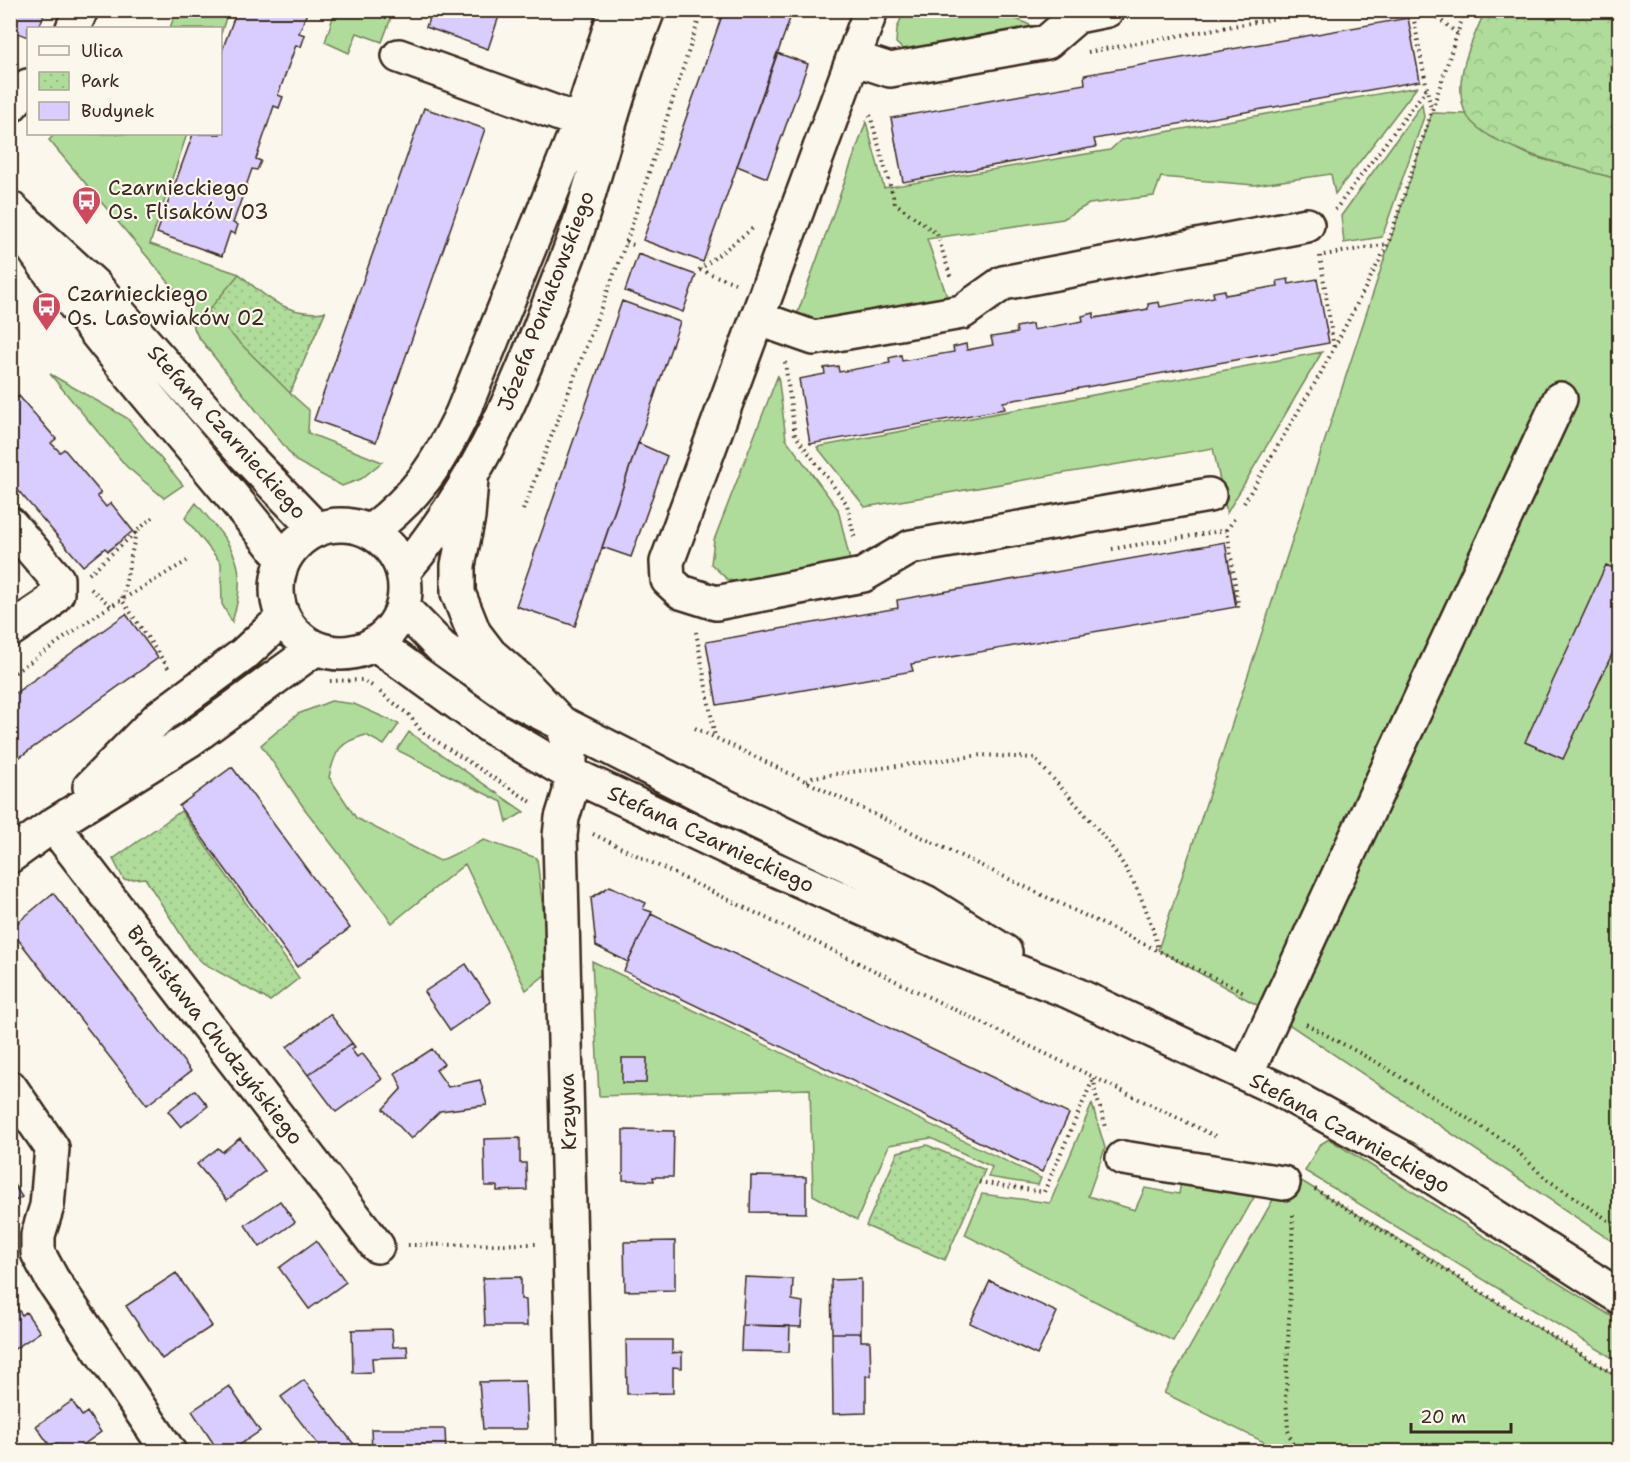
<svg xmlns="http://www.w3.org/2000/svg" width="1630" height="1462" font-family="'Shantell Sans',sans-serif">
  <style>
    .grass { fill: #afdc9a; stroke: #75835c; stroke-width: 1.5 }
    .forest { fill: url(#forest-crowns); stroke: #75835c; stroke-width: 1.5 }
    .park { fill: url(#park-dots); stroke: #75835c; stroke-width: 1.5 }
    .building { fill: #d9ccfe; stroke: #3b2a1e; stroke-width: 1.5 }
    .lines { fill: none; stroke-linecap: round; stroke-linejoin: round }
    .minor-casing { stroke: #3b2a1e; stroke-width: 38 }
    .path { stroke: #3b2a1e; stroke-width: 4; stroke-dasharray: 1.5 4.5; stroke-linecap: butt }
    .minor { stroke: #fbf7ec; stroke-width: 33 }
    .labels { text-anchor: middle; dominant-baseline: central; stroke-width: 4.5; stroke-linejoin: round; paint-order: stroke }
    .poi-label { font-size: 21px; fill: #3b2a1e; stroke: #fbf7ec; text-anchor: start }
    .street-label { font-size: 21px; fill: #3b2a1e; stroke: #fbf7ec }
  </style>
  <defs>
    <pattern id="forest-crowns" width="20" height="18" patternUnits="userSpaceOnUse" patternTransform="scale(1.5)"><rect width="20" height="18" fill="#afdc9a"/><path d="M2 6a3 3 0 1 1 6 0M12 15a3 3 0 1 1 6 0" fill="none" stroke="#97bd84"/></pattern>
    <pattern id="park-dots" width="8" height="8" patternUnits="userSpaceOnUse" patternTransform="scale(1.5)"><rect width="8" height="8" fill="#afdc9a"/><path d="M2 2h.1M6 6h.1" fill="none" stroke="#97bd84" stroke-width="1.8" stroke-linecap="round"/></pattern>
  </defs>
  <rect width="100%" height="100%" fill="#fbf7ec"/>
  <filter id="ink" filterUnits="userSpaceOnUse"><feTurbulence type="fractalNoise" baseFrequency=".0167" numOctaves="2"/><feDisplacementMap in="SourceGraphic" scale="12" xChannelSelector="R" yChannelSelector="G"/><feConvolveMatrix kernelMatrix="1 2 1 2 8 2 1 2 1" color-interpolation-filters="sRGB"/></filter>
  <g filter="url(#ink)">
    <path class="grass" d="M904 10 998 11 1039 29 906 52 896 43 897 29Z
      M176 11V10L228 11 221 34 220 28H170Z
      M335 11H389L390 21 382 42 357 33 349 53 325 42Z
      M1417 87 1335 194 1331 174 1254 185 1161 177 1154 196 1089 204 1063 219 927 239 950 305 812 329 800 321 798 312 866 122 884 188 1110 150 1121 140Z
      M1422 104 1424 117 1382 237 1344 243 1341 216Z
      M1432 113 1466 114 1490 136 1534 157 1619 179V1246L1275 1015 1158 950Z
      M55 134H187L150 244 239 274 269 300 290 310 309 314 325 312 290 393 309 410 308 433 382 462 361 479 342 486 296 461 197 335 182 298 49 140Z
      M1322 352 1227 513 1213 448 865 507 817 447Z
      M50 374 127 418 183 485 164 498 126 466Z
      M778 375 786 439 838 509 852 569 755 585 728 580 711 564 714 540Z
      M196 503C232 546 251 563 232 622L222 604 221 563 185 518Z
      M331 701 354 704 399 724 384 745 366 735C339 742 335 751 329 777L356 818 440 861 484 840 537 858 550 971 526 990 465 864 392 923 304 808 261 745 298 714Z
      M409 732 524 812 507 822 502 802 397 750Z
      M592 961 1041 1178 1038 1185 988 1177 992 1167 931 1138 889 1145 857 1220 813 1195 810 1089 599 1096Z
      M1092 1104 1105 1148 1088 1196 1135 1210 1145 1188 1179 1194 1181 1181 1257 1192 1173 1341 965 1235 982 1194 1050 1203Z
      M1329 1139 1619 1321V1362L1305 1171 1319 1145Z
      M1288 1173 1437 1262 1457 1278 1619 1378V1451H1282L1164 1393Z"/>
    <path class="forest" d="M1485 11H1619V179C1585 170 1480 148 1465 112 1452 79 1472 41 1485 11Z"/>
    <path class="park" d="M239 274C265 297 288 317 325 312L290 393 208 311Z
      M181 811 299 978 270 1001 203 963 192 952 145 878 124 880 113 859Z
      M927 1145 985 1170 945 1260 866 1226 898 1152Z"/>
    <path class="building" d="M10 10H51L50 13 45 11 39 28H28V37L10 30Z
      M237 10H308L299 33 305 35 301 47 296 45 278 95 283 97 279 108 274 106 256 159 261 161 257 170 252 169 233 223 238 225 235 234 230 232 222 256 157 233 193 134H220V56Z
      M432 10H501L488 49 426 27Z
      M724 10H793L703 262 643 240Z
      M1408 18 1420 81 1094 139 1096 147 903 182 891 118 1085 84 1084 75Z
      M777 53 808 64 767 178 737 166Z
      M424 108 485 129 376 442 314 420Z
      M638 254 696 275 683 312 625 291Z
      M1288 279 1289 284 1317 279 1329 343 1003 402 1005 409 810 444 799 379 825 374 824 368 838 366 839 372 890 363 889 358 901 355 902 361 954 352 953 347 966 344 967 350 993 345 991 337 1017 333 1016 327 1032 324 1033 330 1083 321 1082 316 1094 313V318L1148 309V304L1159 302 1160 307 1214 297 1213 292 1225 290V295L1278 286 1277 281Z
      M622 301 680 322 575 626 516 606Z
      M10 395 14 399 19 396 56 439 51 443 60 452 64 449 101 493 97 496 106 507 111 503 133 531 108 551 105 548 83 566 10 481Z
      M638 443 667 456 631 557 602 547Z
      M1225 542 1236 607 911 664 913 671 717 705 706 642 898 608 897 600Z
      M1606 565 1620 571V637L1563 759 1525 742Z
      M126 614 158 658 10 764V697Z
      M232 767 350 928 297 967 179 806Z
      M610 886 646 903 643 909 652 912 628 962 596 946 591 898Z
      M53 893 191 1071 147 1105 10 929Z
      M651 914 1069 1114 1042 1172 624 971Z
      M466 964 491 1002 450 1030 424 992Z
      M330 1014 352 1043 308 1075 287 1047Z
      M352 1043 355 1047 351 1049 357 1057 362 1053 382 1079 336 1112 308 1075Z
      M432 1049 444 1064 436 1070 448 1087 480 1080 487 1105 440 1111 411 1139 383 1109 402 1088 395 1073Z
      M622 1058H647L646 1083H622Z
      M195 1090 208 1106 181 1127 168 1111Z
      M623 1130 674 1131 673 1177H653L654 1181 623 1180Z
      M240 1138 265 1171 227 1200 197 1164 218 1148 222 1152Z
      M520 1138V1163H526L527 1190 497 1191V1186H485L484 1139Z
      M751 1176 806 1177V1213L750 1212Z
      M10 1179 22 1197 10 1204Z
      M280 1201 295 1222 260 1247 245 1225Z
      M316 1241 346 1282 309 1309 279 1268Z
      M675 1241V1290L625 1291 624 1242Z
      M176 1273 212 1326 162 1359 126 1306Z
      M521 1277V1299L526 1300 527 1326H485L483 1278Z
      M745 1277 793 1279 792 1300 803 1302 801 1327 742 1325Z
      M861 1279V1333H832L831 1280Z
      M990 1281 1057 1312 1037 1355 970 1323Z
      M10 1298 22 1315 26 1312 40 1332 10 1352Z
      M742 1325 790 1326 789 1352 741 1351Z
      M392 1329 393 1347 407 1346 408 1357 372 1358 373 1372 353 1373 352 1330Z
      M832 1333H861V1341H870L871 1376H866V1413L833 1414Z
      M626 1340H672V1353L682 1352V1368L673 1367V1393L627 1394Z
      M304 1380 360 1452H324L281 1397Z
      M525 1381 527 1429H483L479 1382Z
      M229 1386 260 1431 229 1452H219L192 1411Z
      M72 1401 82 1416 87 1412 101 1432 73 1452H61L55 1443 50 1446 36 1426Z
      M371 1429H445L446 1452H372Z"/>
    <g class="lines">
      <defs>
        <path id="minor" d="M871 10 667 562 668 580 681 592 716 603 863 575 911 547 1209 495
          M73 28 81 10
          M399 56 601 129
          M853 58 890 70 1047 42 1077 16 1107 10
          M10 106 28 86
          M10 208 95 286 243 453 316 529
          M30 244C107 355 200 453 283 559
          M757 318 814 338 962 312 1003 283 1307 225
          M471 479 468 517 458 565V593L474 633 490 654 521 681 563 725 570 750V792L562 818 560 836 575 1452
          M10 524 57 579V593L46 606 10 630
          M277 589a64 64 0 1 1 128 0a64 64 0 1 1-128 0Z
          M371 531C417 496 437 466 462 414L580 122 616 10
          M403 572C472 491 511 405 548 307 559 279 571 250 580 222 602 151 620 80 648 10
          M403 608 442 648 514 699 710 799 927 903 1005 952
          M376 644 491 727 569 773 756 861 936 941 1068 991 1282 1091 1405 1159 1620 1297
          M90 787 158 718 243 655 283 618
          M53 825 377 1246
          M10 856 53 825 191 739 316 648
          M1246 1074 1560 399
          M10 1087 52 1148 47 1206 38 1235V1253L52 1279 169 1452
          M1123 1158 1283 1183"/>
      </defs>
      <use href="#minor" class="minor-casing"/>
      <path class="path" d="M1412 10 1431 110
        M1428 10 1458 34
        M1088 52 1322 10
        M870 115 895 203 937 234 951 278
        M1335 210 1427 88
        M626 243 634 245
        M1324 255 1388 244
        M1320 256 1334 348
        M699 270 753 228
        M700 270 735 283
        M785 362 795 435 847 504 855 540
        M1244 503 1322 371 1388 244 1465 10
        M523 510 626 243 702 10
        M1234 519 1227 530 1239 610
        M136 532 122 600 169 669
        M1112 549 1227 530
        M89 574 154 516
        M91 589 111 606
        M696 632 715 737
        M10 676 101 612 187 561
        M330 681 362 680 374 687
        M380 692 409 715 422 732 533 803
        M695 728 1246 993
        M807 781 813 777 981 755 1034 758C1091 821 1139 864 1158 950
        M593 834 1215 1136
        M1306 1024 1376 1062 1511 1145 1545 1178 1620 1228
        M979 1182 1044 1192 1094 1077 1095 1092 1107 1130
        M1315 1189 1620 1378
        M1293 1215 1286 1396 1288 1430 1295 1452
        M408 1245 536 1244"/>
      <use href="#minor" class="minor"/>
    </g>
  </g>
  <defs>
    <symbol id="bus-pin" viewBox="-11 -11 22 30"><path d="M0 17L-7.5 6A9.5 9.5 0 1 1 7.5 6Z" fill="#d1495b" stroke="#fbf7ec"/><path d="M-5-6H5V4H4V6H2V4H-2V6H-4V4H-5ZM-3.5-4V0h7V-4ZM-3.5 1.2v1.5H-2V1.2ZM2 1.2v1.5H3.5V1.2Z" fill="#fff"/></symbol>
  </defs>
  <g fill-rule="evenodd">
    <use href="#bus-pin" x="70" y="184" width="33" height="45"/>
    <use href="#bus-pin" x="30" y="290" width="33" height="45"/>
  </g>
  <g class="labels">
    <g class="poi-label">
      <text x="108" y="188">Czarnieckiego<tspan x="108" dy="24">Os. Flisaków 03</tspan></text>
      <text x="67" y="294">Czarnieckiego<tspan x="67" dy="24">Os. Lasowiaków 02</tspan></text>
    </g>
    <g class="street-label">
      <text transform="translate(546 301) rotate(-69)">Józefa Poniatowskiego</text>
      <text transform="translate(227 432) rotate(48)">Stefana Czarnieckiego</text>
      <text transform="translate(711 839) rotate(25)">Stefana Czarnieckiego</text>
      <text transform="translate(215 1035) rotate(52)">Bronisława Chudzyńskiego</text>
      <text transform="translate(568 1112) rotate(-92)">Krzywa</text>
      <text transform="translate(1350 1133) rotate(29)">Stefana Czarnieckiego</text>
    </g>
  </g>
  <rect width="1630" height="1462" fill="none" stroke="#fbf7ec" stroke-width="36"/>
  <rect x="18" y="18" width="1594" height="1426" fill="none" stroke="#3b2a1e" stroke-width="2" filter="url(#ink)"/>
  <rect x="27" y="27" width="195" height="108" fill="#fbf7ec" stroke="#aea59a" stroke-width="1.5"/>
  <rect x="39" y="46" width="30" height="9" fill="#fbf7ec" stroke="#aea59a" stroke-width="1.5"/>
  <text x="81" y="57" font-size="18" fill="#3b2a1e">Ulica</text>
  <rect x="39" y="72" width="30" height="18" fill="url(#park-dots)" stroke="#aea59a" stroke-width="1.5"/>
  <text x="81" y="87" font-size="18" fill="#3b2a1e">Park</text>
  <rect x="39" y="102" width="30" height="18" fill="#d9ccfe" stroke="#aea59a" stroke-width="1.5"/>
  <text x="81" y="117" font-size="18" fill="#3b2a1e">Budynek</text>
  <path d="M1411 1423v9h100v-9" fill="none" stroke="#3b2a1e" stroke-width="3"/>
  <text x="1420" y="1423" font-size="18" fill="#3b2a1e" stroke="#fbf7ec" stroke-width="4.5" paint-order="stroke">20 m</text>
</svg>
